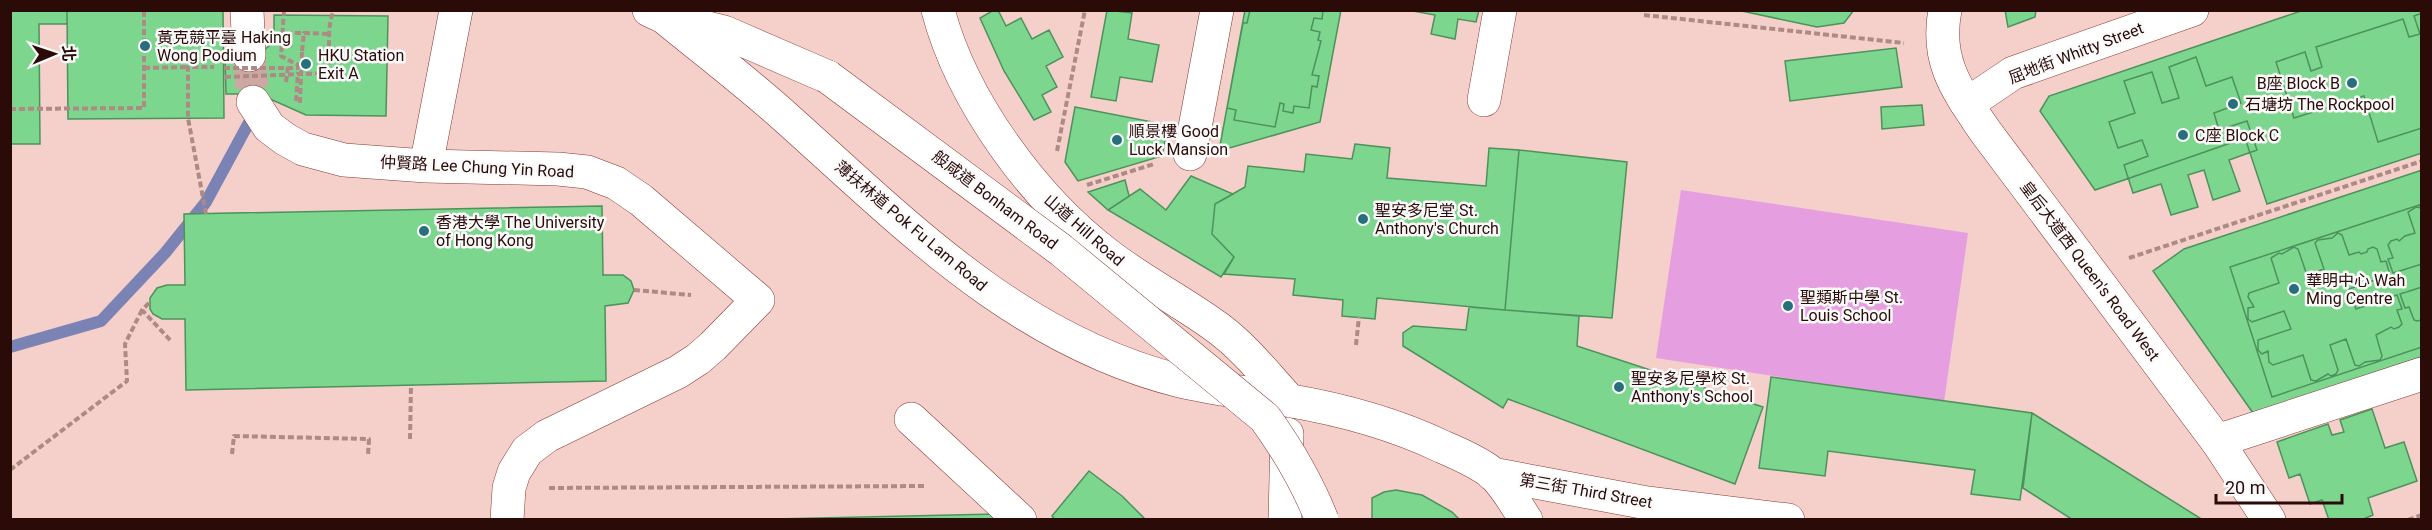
<svg xmlns="http://www.w3.org/2000/svg" width="2432" height="530" font-family="Roboto,'Noto Sans TC',sans-serif">
  <style>
    .green { fill: #e59ee0 }
    .lines { fill: none; stroke-linecap: round; stroke-linejoin: round }
    .stream { stroke: #7b83b4; stroke-width: 12 }
    .building { fill: #7cd68e; stroke: #4d925c; stroke-width: 1.5 }
    .minor-tunnel { stroke: #cda8a2; stroke-width: 33; stroke-dasharray: 33 16; stroke-linecap: butt }
    .minor-casing { stroke: #873a30; stroke-width: 34 }
    .major-casing { stroke: #873a30; stroke-width: 34 }
    .path { stroke: #ae8a85; stroke-width: 4; stroke-dasharray: 6 3; stroke-linecap: butt }
    .minor { stroke: #fff; stroke-width: 33 }
    .major { stroke: #fff; stroke-width: 33 }
    .major-bridge-casing { stroke: #873a30; stroke-width: 34; stroke-linecap: butt }
    .path-bridge { stroke: #ae8a85; stroke-width: 4; stroke-dasharray: 6 3; stroke-linecap: butt }
    .major-bridge { stroke: #fff; stroke-width: 33 }
    .poi-dot { fill: #276f7a; stroke: #fafafa; stroke-width: 2 }
    .labels { text-anchor: middle; dominant-baseline: central; stroke-width: 5; stroke-linejoin: round; paint-order: stroke }
    .poi-label { font-size: 16px; fill: #2b0b08; stroke: #fafafa; text-anchor: start }
    .street-label { font-size: 16px; fill: #2b0b08; stroke: #fafafa }
  </style>
  <rect width="100%" height="100%" fill="#f5cfc9"/>
  <path class="green" d="M1681 190 1968 233 1944 402 1656 358Z"/>
  <g class="lines">
    <path class="stream" d="M10 347 101 321 165 253 206 202 253 115"/>
  </g>
  <path class="building" d="M10 10H67V24H39L40 144H10Z
    M67 10H223L224 118 68 119Z
    M994 10H998L1006 26 1021 18 1032 39 1049 30 1063 57 1046 66 1057 87 1042 95 1051 112 1034 120 1004 71 980 18Z
    M1107 10 1132 13 1128 39 1159 45 1152 82 1120 77 1116 101 1091 97Z
    M1245 10H1341L1320 122 1219 151Z
    M1250 10H1323L1322 19 1314 18 1311 30 1320 32 1318 40 1321 41 1312 75 1319 76 1317 87 1312 86 1309 108 1294 106 1293 113 1283 111 1284 104 1280 103 1275 127 1234 120 1236 110 1227 108 1243 23H1247Z
    M1479 10 1476 22 1458 19 1455 39 1431 34 1435 15 1413 11Z
    M1737 10H1854L1844 23 1817 27Z
    M2005 10H2036L2035 17 2008 27Z
    M2304 10H2422V153L2267 204 2245 138 2095 190 2040 111 2049 96Z
    M2422 13V128L2378 142 2364 96 2294 118 2276 62 2305 52 2311 71 2322 67 2316 47 2403 19 2409 37 2420 34 2414 16Z
    M274 15 388 16 386 116 306 115 259 94H226L225 58 253 59 274 42Z
    M1896 48 1902 87 1790 101 1785 61Z
    M2196 57 2206 86 2232 77 2241 103 2214 113 2219 130 2247 121 2257 150 2229 160 2240 191 2213 200 2204 170 2188 175 2198 207 2171 215 2161 184 2133 193 2124 165 2148 156 2142 140 2118 148 2109 122 2135 113 2124 81 2152 72 2162 103 2179 98 2169 67Z
    M1922 105 1924 125 1882 129 1881 107Z
    M1075 107 1168 125 1162 156 1078 181 1065 162Z
    M1355 144 1390 148 1387 178 1486 186 1489 148 1519 150 1505 310 1377 298 1375 319 1342 316 1343 300 1293 295 1295 279 1224 274 1234 257 1212 234 1215 204 1245 187 1248 166 1304 172 1306 154 1352 159Z
    M1519 150 1627 162 1612 318 1505 310Z
    M2422 170V357L2253 413 2153 271 2184 249Z
    M1191 176 1233 194 1215 204 1212 234 1234 257 1221 277 1108 210 1140 189 1166 210Z
    M1125 180 1129 196 1108 210 1088 192Z
    M2422 204V347L2272 397 2230 267Z
    M602 206 603 275H623L631 281 634 290 628 303 605 306 606 381 186 390 185 319H162L153 314 150 309V298L157 288 167 285H185L184 214Z
    M2416 207 2422 208V264L2393 273 2388 259 2393 258 2388 245 2391 241 2397 239 2399 241 2405 236 2415 233 2408 212Z
    M2338 233 2342 235 2349 255 2359 252 2361 254 2367 252 2368 249 2373 247 2377 249 2381 262 2386 261 2390 275 2349 289 2356 309 2397 295 2402 309 2397 310 2402 324 2399 327 2394 329 2391 327 2376 335 2382 356 2380 360 2365 362 2359 366 2355 365 2346 339 2330 345 2338 370 2336 374 2331 376 2328 374 2316 381 2311 380 2303 355 2273 365 2269 362 2268 351 2262 354 2258 350V340L2291 329 2284 311 2252 322 2248 319V308L2254 307 2248 297 2249 293 2279 283 2271 258 2279 253 2282 254 2294 247 2298 249 2307 275 2324 269 2315 243 2318 240 2332 238Z
    M2422 287V320L2417 321 2414 320 2409 307 2405 308 2400 294Z
    M1469 307 1579 316 1577 346 1763 407 1735 484 1508 399 1503 408 1403 346V333L1413 326 1466 330Z
    M1771 377 2032 413 2020 500 1971 494 1975 470 1828 451 1825 476 1759 468Z
    M2372 409 2385 448 2404 442 2417 481 2368 498 2373 515 2361 520H2329L2322 500 2310 504 2300 474 2289 478 2277 442 2328 424 2332 435 2344 432 2340 420Z
    M2032 413 2203 520H2073L2023 488Z
    M1089 471 1122 496 1146 520H1055L1052 516Z
    M1396 490 1422 495 1452 512 1460 520H1372V498L1384 492Z
    M996 514V520H728Z"/>
  <g class="lines">
    <path class="minor-tunnel" d="M249 55 253 102"/>
    <defs>
      <path id="minor" d="M247 10 249 55
        M938 10C962 101 1034 199 1108 255 1143 282 1183 302 1218 328 1245 348 1266 375 1289 400
        M1484 100 1500 10
        M1965 101 1973 100 2013 73 2192 10
        M253 102 269 127 285 139 303 149 344 160 426 166 558 169 587 172 616 183 641 200 758 300 713 346 698 359 678 372 547 436 527 451 514 472 509 488 507 520
        M1190 154 1217 10
        M426 166 456 10
        M911 419 1020 520
        M2217 441 2422 374"/>
      <path id="major" d="M649 10 664 17C703 49 745 81 783 115 904 223 1016 340 1180 381 1215 389 1251 393 1286 400 1340 409 1393 423 1443 447 1459 454 1480 463 1493 474 1506 486 1516 505 1526 520
        M1945 10C1935 62 1958 91 1985 131L2217 441 2269 520
        M671 19 724 32 828 77
        M1492 474 1647 503 1788 520
        M1285 520 1287 434"/>
    </defs>
    <use href="#minor" class="minor-casing"/>
    <use href="#major" class="major-casing"/>
    <path class="path" d="M1644 15 1904 43
      M290 47 291 33H304
      M302 51 304 33 330 34
      M144 68 188 67
      M330 73C330 54 326 27 334 10
      M286 82 288 66
      M10 109 144 108V10
      M1057 151 1085 10
      M1087 185 1154 164
      M206 214 188 118V67H214
      M2129 258 2422 161
      M634 290 691 295
      M149 303 142 310 171 341
      M1356 345 1359 317
      M410 439 411 385
      M232 454 234 436 369 439 368 456
      M10 470 127 381 125 344 142 310
      M549 488 926 486
      M99 520H180
      M2408 520 2422 515"/>
    <use href="#minor" class="minor"/>
    <use href="#major" class="major"/>
    <defs>
      <path id="major-bridge" d="M828 77 1061 250 1265 418C1288 450 1307 482 1322 520"/>
    </defs>
    <use href="#major-bridge" class="major-bridge-casing"/>
    <path class="path-bridge" d="M284 10 281 56 302 67
      M224 68H299
      M225 77 330 73
      M296 101 298 72
      M300 103 302 51"/>
    <use href="#major-bridge" class="major-bridge"/>
  </g>
  <g class="poi-dot">
    <circle cx="145" cy="46" r="6"/>
    <circle cx="306" cy="64" r="6"/>
    <circle cx="2352" cy="83" r="6"/>
    <circle cx="2233" cy="104" r="6"/>
    <circle cx="2183" cy="135" r="6"/>
    <circle cx="1117" cy="140" r="6"/>
    <circle cx="1363" cy="219" r="6"/>
    <circle cx="424" cy="231" r="6"/>
    <circle cx="2294" cy="289" r="6"/>
    <circle cx="1788" cy="306" r="6"/>
    <circle cx="1619" cy="387" r="6"/>
  </g>
  <g class="labels">
    <g class="poi-label">
      <text x="157" y="37">黃克競平臺 Haking<tspan x="157" dy="18">Wong Podium</tspan></text>
      <text x="318" y="55">HKU Station<tspan x="318" dy="18">Exit A</tspan></text>
      <text x="2340" y="83" text-anchor="end">B座 Block B</text>
      <text x="2245" y="104">石塘坊 The Rockpool</text>
      <text x="1129" y="131">順景樓 Good<tspan x="1129" dy="18">Luck Mansion</tspan></text>
      <text x="2195" y="135">C座 Block C</text>
      <text x="1375" y="210">聖安多尼堂 St.<tspan x="1375" dy="18">Anthony's Church</tspan></text>
      <text x="436" y="222">香港大學 The University<tspan x="436" dy="18">of Hong Kong</tspan></text>
      <text x="2306" y="280">華明中心 Wah<tspan x="2306" dy="18">Ming Centre</tspan></text>
      <text x="1800" y="297">聖類斯中學 St.<tspan x="1800" dy="18">Louis School</tspan></text>
      <text x="1631" y="378">聖安多尼學校 St.<tspan x="1631" dy="18">Anthony's School</tspan></text>
    </g>
    <g class="street-label">
      <text transform="translate(2076 53) rotate(-21)">屈地街 Whitty Street</text>
      <text transform="translate(477 167) rotate(3)">仲賢路 Lee Chung Yin Road</text>
      <text transform="translate(995 200) rotate(37)">般咸道 Bonham Road</text>
      <text transform="translate(911 226) rotate(40)">薄扶林道 Pok Fu Lam Road</text>
      <text transform="translate(1084 230) rotate(41)">山道 Hill Road</text>
      <text transform="translate(2090 271) rotate(53)">皇后大道西 Queen's Road West</text>
      <text transform="translate(1586 491) rotate(10)">第三街 Third Street</text>
    </g>
  </g>
  <rect width="2432" height="530" fill="none" stroke="#2b0b08" stroke-width="24"/>
  <g transform="translate(54 54) rotate(88)" stroke="#fafafa" stroke-width="4.5" paint-order="stroke">
  <path d="M0-4.5L10 22L0 15L-10 22Z" fill="#2b0b08"/>
  <text y="-9" font-size="16" font-weight="bold" text-anchor="middle" fill="#2b0b08">北</text>
  </g>
  <path d="M2216 494v9h126v-9" fill="none" stroke="#2b0b08" stroke-width="3"/>
  <text x="2225" y="494" font-size="18" fill="#2b0b08" stroke="#fafafa" stroke-width="4.5" paint-order="stroke">20 m</text>
</svg>
